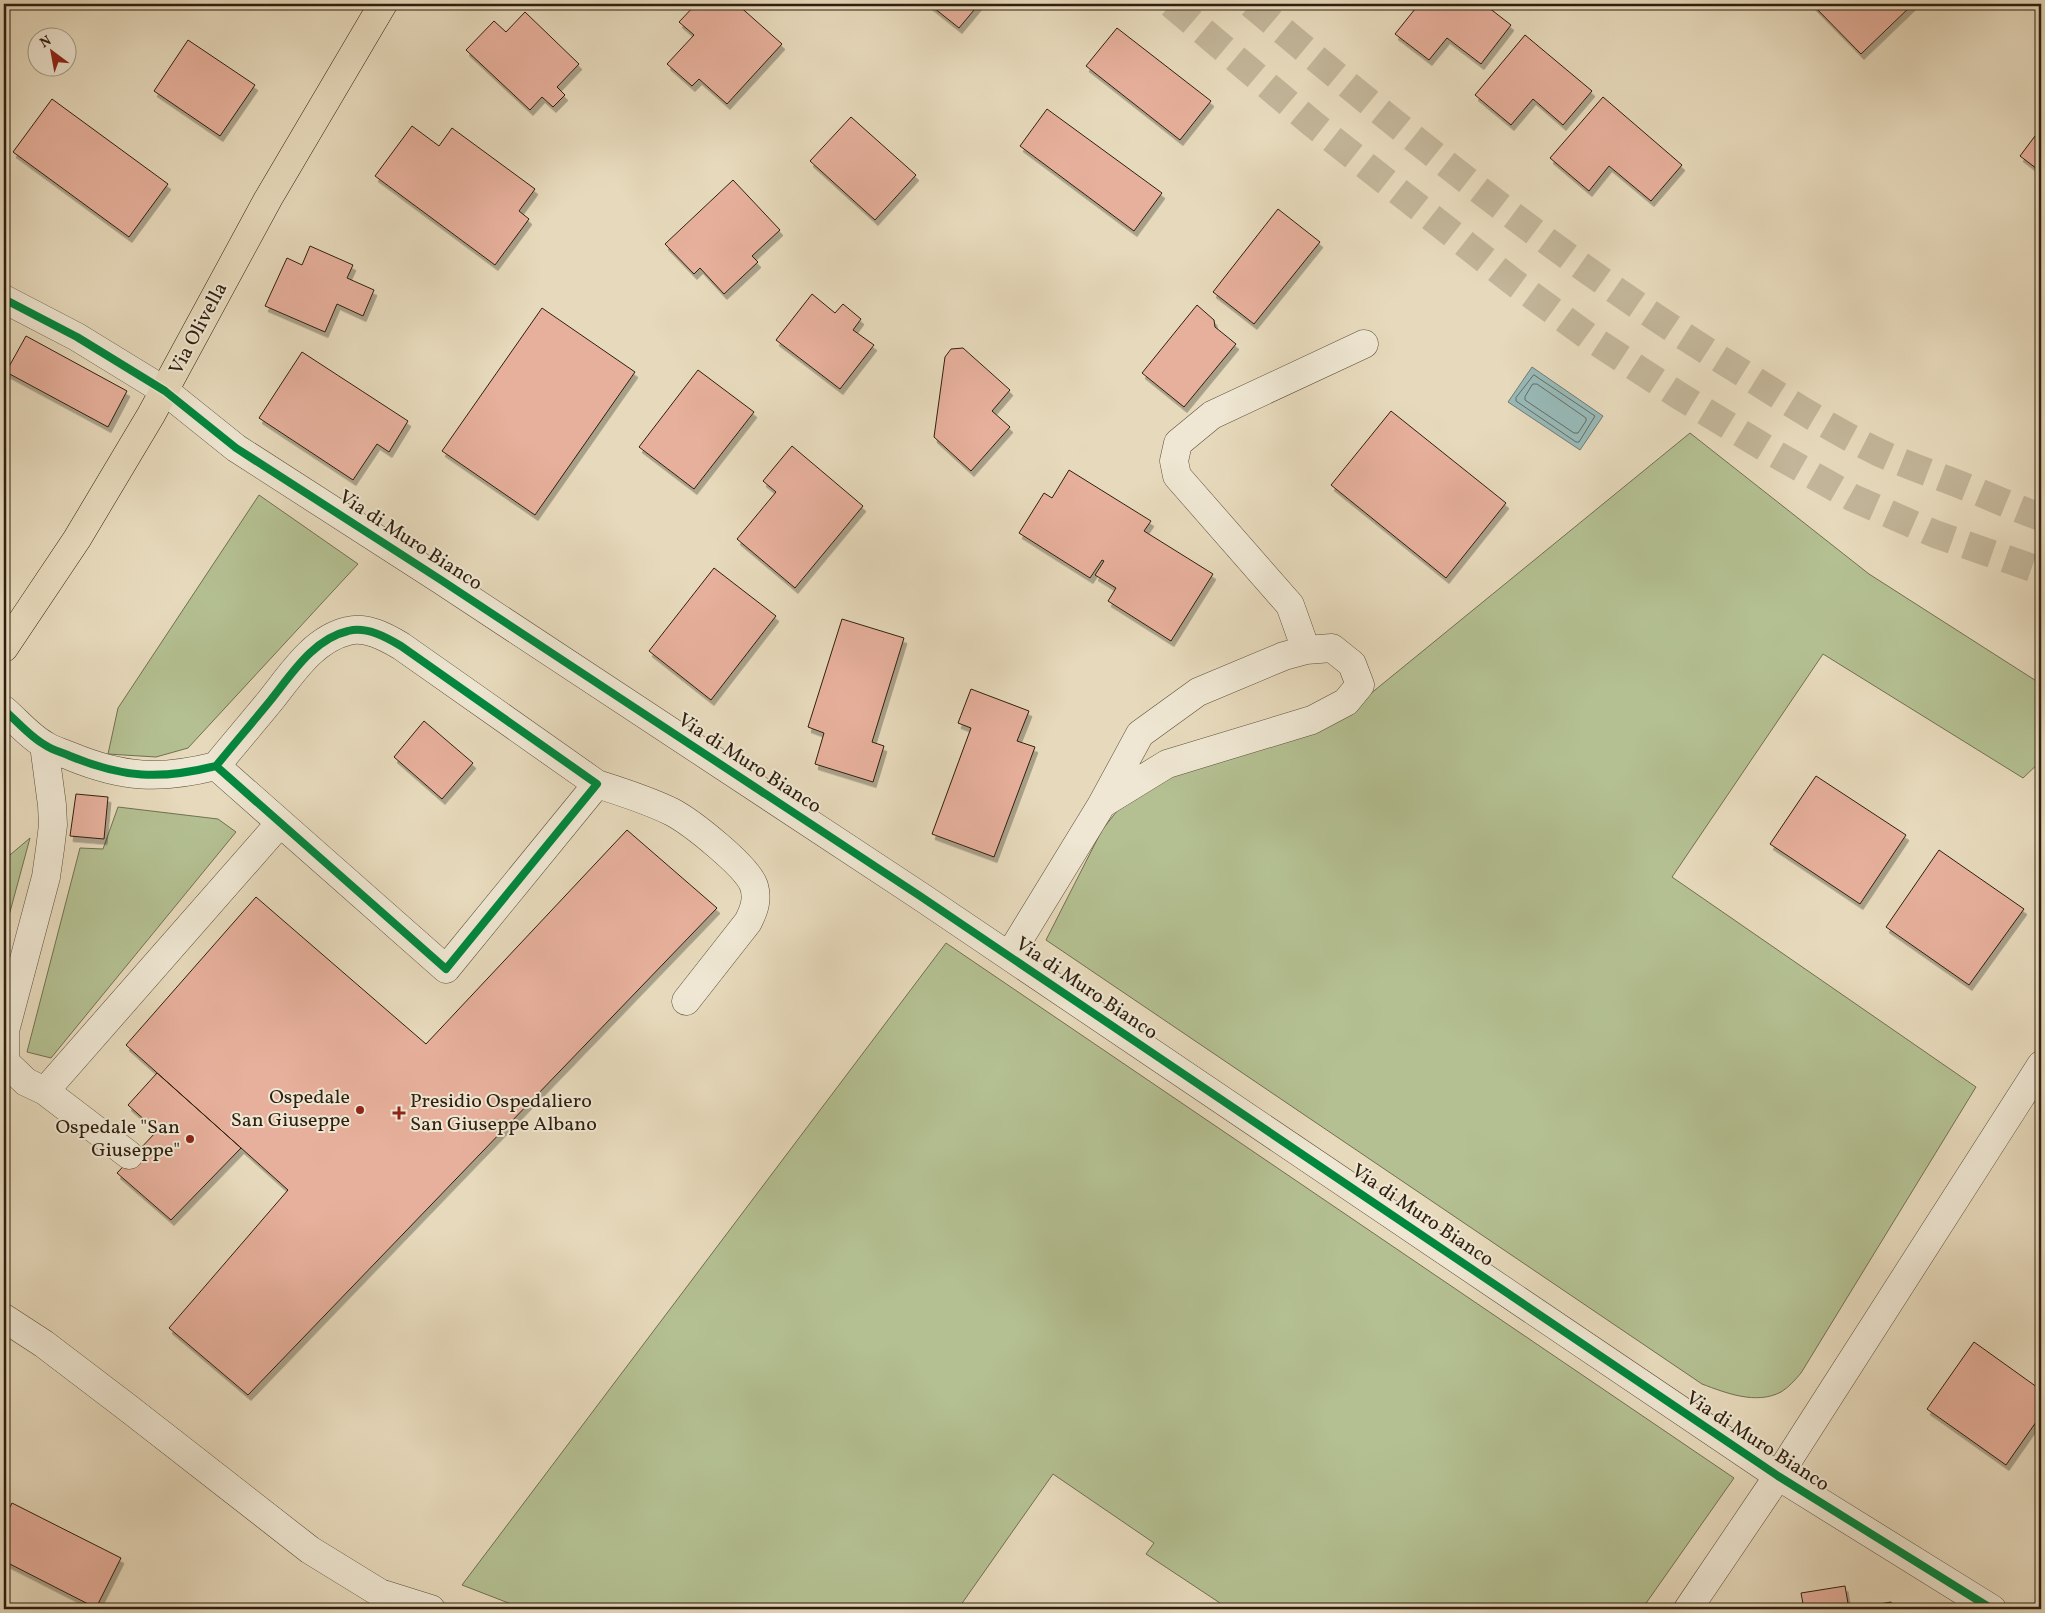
<svg xmlns="http://www.w3.org/2000/svg" width="2045" height="1613" font-family="Vollkorn,serif">
  <style>
    .green { fill: #b4c092; stroke: #717050 }
    .water { fill: #98b9b7; stroke: #6e7b74 }
    .lines { fill: none; stroke-linecap: round; stroke-linejoin: round }
    .shore { stroke: #636c63; stroke-width: 1 }
    .building { fill: #e7b09c; stroke: #2e1f0f; filter: url(#shadow) }
    .highway-tunnel { stroke: #c2b599; stroke-width: 28; stroke-dasharray: 28 14; stroke-linecap: butt }
    .minor-casing { stroke: #5c4e3a; stroke-width: 29 }
    .major-casing { stroke: #2e1f0f; stroke-width: 29 }
    .minor { stroke: #efe7d3; stroke-width: 28 }
    .major { stroke: #e7dabc; stroke-width: 28 }
    .cycleway-casing { stroke: #efe7d3; stroke-width: 11 }
    .cycleway { stroke: #00873e; stroke-width: 8 }
    .poi-dot { fill: #8f2418; stroke: #efe7d3; stroke-width: 2 }
    .labels { text-anchor: middle; dominant-baseline: central; stroke-width: 4; stroke-linejoin: round; paint-order: stroke }
    .street-label { font-size: 20px; fill: #2e1f0f; stroke: #efe7d3 }
    .poi-label { font-size: 20px; fill: #2e1f0f; stroke: #efe7d3; text-anchor: end }
  </style>
  <defs>
    <filter id="shadow"><feDropShadow dx="3" dy="5.5" stdDeviation="0" flood-color="#0004"/></filter>
  </defs>
  <rect width="100%" height="100%" fill="#e7dabc"/>
  <filter id="stains"><feTurbulence type="fractalNoise" baseFrequency=".004" numOctaves="4"/><feColorMatrix values="0 0 0 0 .2 0 0 0 0 .09 0 0 0 0 .02 0 0 0 .5 -.17"/></filter>
  <radialGradient id="worn" r=".72"><stop offset=".6" stop-color="#630" stop-opacity="0"/><stop offset="1" stop-color="#630" stop-opacity=".3"/></radialGradient>
  <path class="green" d="M1690 433 1869 574 2041 684V761L2023 778 1823 654 1672 877 1976 1087 1801 1373C1795 1380 1789 1387 1781 1392 1756 1405 1726 1393 1702 1384L1046 940 1102 830 1117 811 1182 770 1364 699Z
    M259 495 358 564 188 748 156 757 108 754 118 708Z
    M118 807 218 819 236 832 51 1058 27 1052 80 848 103 849Z
    M30 838 4 934V860Z
    M946 943 1734 1478 1642 1609H1229L1146 1554 1154 1543 1053 1474 958 1609H524L462 1585Z"/>
  <path class="water" d="M1532 367 1603 416 1580 450 1508 402Z"/>
  <g class="lines">
    <path class="shore" d="M1534 375 1595 416 1579 442H1576L1516 401V398Z
      M1533 384H1537L1586 418V421L1578 433H1574L1525 400V397Z"/>
  </g>
  <path class="building" d="M696 4H723L728 8 732 4H737L782 44 727 104 699 79 692 86 667 64 694 35 679 22Z
    M929 4H979L959 28Z
    M1419 4H1484L1511 25 1481 64 1447 38 1429 60 1395 34Z
    M1812 4H1913L1861 54Z
    M525 12 579 64 557 87 565 95 553 107 542 97 530 110 466 50 494 21 506 32Z
    M1117 28 1211 101 1180 140 1086 66Z
    M1525 35 1592 91 1563 125 1533 99 1511 125 1475 95Z
    M188 40 255 85 220 136 154 91Z
    M1603 97 1682 165 1651 201 1609 166 1589 191 1550 158Z
    M52 99 168 184 129 237 13 152Z
    M1047 109 1162 193 1134 231 1020 146Z
    M851 117 916 175 875 220 810 161Z
    M412 126 439 146 452 128 535 189 519 211 529 219 495 265 375 176Z
    M2041 128V172L2020 156Z
    M733 180 780 230 752 256 758 262 724 294 700 268 694 274 665 244Z
    M1278 209 1320 242 1254 324 1213 292Z
    M310 246 353 265 347 278 374 290 363 316 337 304 325 332 265 306 287 258 302 265Z
    M812 294 835 313 843 304 861 319 853 330 874 345 840 389 776 340Z
    M1197 305 1214 320 1215 327 1236 344 1184 407 1142 373Z
    M542 308 635 372 535 515 442 451Z
    M26 336 127 391 108 427 6 372Z
    M963 348 1010 390 992 411 1010 427 971 471 934 437 945 357 951 349Z
    M302 352 408 421 389 452 377 444 353 480 259 418Z
    M698 370 754 412 694 489 639 447Z
    M1391 411 1506 503 1446 578 1331 485Z
    M792 446 863 506 795 588 737 539 776 492 763 481Z
    M1069 470 1151 521 1144 531 1213 574 1171 641 1108 601 1116 588 1095 575 1104 561 1102 560 1090 578 1019 533 1044 493 1052 498Z
    M714 568 776 616 711 700 649 651Z
    M842 619 904 638 872 742 884 746 873 782 815 764 824 733 808 727Z
    M971 689 1029 711 1017 741 1035 747 994 857 932 834 971 728 958 723Z
    M424 721 473 763 442 799 394 757Z
    M1816 776 1906 835 1860 904 1770 844Z
    M76 794 108 797 104 839 70 836Z
    M627 830 717 908 248 1395 169 1328 288 1190 126 1045 256 897 426 1044Z
    M1939 850 2024 909 1969 985 1886 927Z
    M157 1073 241 1148 171 1220 117 1173 157 1131 128 1105Z
    M1974 1342 2041 1390V1415L2006 1465 1927 1409Z
    M12 1503 121 1558 96 1608 4 1561V1519Z
    M1845 1586 1849 1609H1804L1801 1593Z
    M1891 1602 1893 1609H1850Z"/>
  <g class="lines">
    <path class="highway-tunnel" d="M1171 4 1313 124 1512 281 1589 337 1678 395 1772 452 1853 498 1935 534 2041 571
      M1251 4C1409 137 1569 268 1746 375 1789 402 1832 430 1878 452 1908 466 1939 476 1971 489 1994 498 2017 509 2041 517"/>
    <defs>
      <path id="minor" d="M4 299 77 337 165 391 236 448 441 580 920 896 1778 1476 1992 1609
        M1306 650 1290 605 1177 476 1174 461 1178 443 1212 415 1364 344
        M4 710C17 721 30 737 45 745 52 750 61 752 70 756 123 778 160 780 216 766L446 969 597 784 401 646C386 637 366 626 348 631 313 639 291 675 270 701 252 723 234 744 216 766
        M44 745 52 805 53 825 50 849 46 877 5 1031V1062L26 1082 45 1091 129 1155
        M597 784C622 792 648 800 672 812 691 822 747 866 754 886 758 900 754 910 748 922L686 1001
        M1009 956 1102 804 1140 734 1198 692 1284 656 1306 650 1332 648 1352 664 1360 685 1346 702 1312 720 1167 764 1102 804
        M45 1091 280 823
        M4 1318 44 1344 128 1408 310 1550 380 1593 431 1609
        M1688 1609 1778 1476 2041 1065"/>
      <path id="major" d="M4 648 77 539 151 415 268 199 383 4"/>
    </defs>
    <use href="#minor" class="minor-casing"/>
    <use href="#major" class="major-casing"/>
    <use href="#minor" class="minor"/>
    <use href="#major" class="major"/>
    <defs>
      <path id="cycleway" d="M4 299 77 337 165 391 236 448 441 580 920 896 1778 1476 1992 1609
        M4 710C17 721 30 737 45 745 52 750 61 752 70 756 123 778 160 780 216 766L446 969 597 784 401 646C386 637 366 626 348 631 313 639 291 675 270 701 252 723 234 744 216 766"/>
    </defs>
    <use href="#cycleway" class="cycleway-casing"/>
    <use href="#cycleway" class="cycleway"/>
  </g>
  <g class="poi-dot">
    <circle cx="360" cy="1110" r="5"/>
    <path d="M396.5 1105.5h5v5h5v5h-5v5h-5v-5h-5v-5h5z"/>
    <circle cx="190" cy="1139" r="5"/>
  </g>
  <g class="labels">
    <g class="street-label">
      <text transform="translate(199 329) rotate(-62)">Via Olivella</text>
      <text transform="translate(410 541) rotate(33)">Via di Muro Bianco</text>
      <text transform="translate(749 764) rotate(33)">Via di Muro Bianco</text>
      <text transform="translate(1086 989) rotate(34)">Via di Muro Bianco</text>
      <text transform="translate(1422 1216) rotate(34)">Via di Muro Bianco</text>
      <text transform="translate(1757 1442) rotate(33)">Via di Muro Bianco</text>
    </g>
    <g class="poi-label">
      <text x="350" y="1098">Ospedale<tspan x="350" dy="23">San Giuseppe</tspan></text>
      <text x="410" y="1102" text-anchor="start">Presidio Ospedaliero<tspan x="410" dy="23">San Giuseppe Albano</tspan></text>
      <text x="180" y="1128">Ospedale "San<tspan x="180" dy="23">Giuseppe"</tspan></text>
    </g>
  </g>
  <rect width="2045" height="1613" fill="none" stroke="#e7dabc" stroke-width="20"/>
  <rect x="5" y="5" width="2035" height="1603" fill="none" stroke="#2e1f0f" stroke-width="2.5"/>
  <rect x="10" y="10" width="2025" height="1593" fill="none" stroke="#2e1f0f"/>
  <g transform="translate(52 52) rotate(328)"><circle r="24" fill="#efe7d3" stroke="#a29785"/>
  <path d="M0-4L9 19L0 12L-9 19Z" fill="#8f2418"/>
  <text y="-8" font-size="14" font-weight="bold" text-anchor="middle" fill="#2e1f0f">N</text>
  </g>
  <rect width="100%" height="100%" filter="url(#stains)"/>
  <rect width="100%" height="100%" fill="url(#worn)"/>
</svg>
